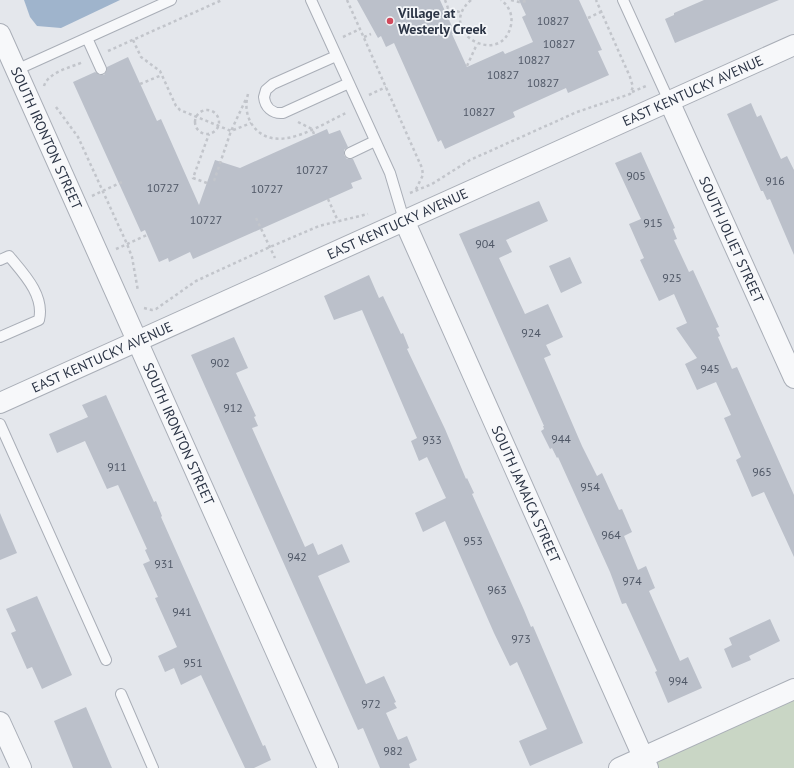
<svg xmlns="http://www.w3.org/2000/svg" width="794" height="768" font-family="'PT Sans',sans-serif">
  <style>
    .green { fill: #c9d6c5 }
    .water { fill: #9fb4cc }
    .building { fill: #bbc0ca }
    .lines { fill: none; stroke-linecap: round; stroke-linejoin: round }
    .lane-casing { stroke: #a9aeb7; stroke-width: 12 }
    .street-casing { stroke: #a9aeb7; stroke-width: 22 }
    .path { stroke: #c2c5cb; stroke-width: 2.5; stroke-dasharray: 3 3; stroke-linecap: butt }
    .lane { stroke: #f7f8fa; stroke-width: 10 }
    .street { stroke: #f7f8fa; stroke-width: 20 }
    .poi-dot { fill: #d1495b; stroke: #f4f6f9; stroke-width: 1.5 }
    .labels { text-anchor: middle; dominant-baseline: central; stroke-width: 3.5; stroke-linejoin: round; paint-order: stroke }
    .number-label { font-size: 12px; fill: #4f5766 }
    .poi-label { font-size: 14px; font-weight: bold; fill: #2b3445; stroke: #f4f6f9; text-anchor: start }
    .street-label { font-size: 14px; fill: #2b3445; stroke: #f4f6f9 }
  </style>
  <rect width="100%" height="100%" fill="#e4e7ec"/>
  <path class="green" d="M794 698V768H659L656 761Z"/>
  <path class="water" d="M24 0H120L61 28 37 26 30 17Z"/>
  <path class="building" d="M357 0H440L455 33 452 34 467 67 503 51 505 54 533 42 522 17 526 15 519 0H579L602 50 598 51 609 75 568 93 566 88 513 112 515 117 445 149 441 140 438 142 394 43 386 47 381 36 378 38Z
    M704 0H779L675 43 665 19 674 15V13Z
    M128 57 157 121 161 119 199 205 215 160 240 168 327 129 329 134 340 130 348 147 344 150V155L347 159H353L362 179 351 183 353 188 193 259 190 252 169 262 168 258 159 262 145 230 141 232 73 82 95 72 100 75H104L107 70V67Z
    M751 103 757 117 761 115 781 159 787 156 794 170V255L770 199 767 200 763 191H761L727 114Z
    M641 152 675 228 673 229 677 239 674 240 689 272 693 270 719 327 716 328 720 336 718 337 732 369 737 367 794 495V557L764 492 752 497 736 460 741 457 724 418 731 415 716 382 697 390 685 364 697 358 676 328 687 323 674 294 659 301 640 260 644 258 629 224 641 219 615 163Z
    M539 201 548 221 506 240 512 252 499 258 525 314 548 304 563 337 546 345 551 355 544 358 582 446 597 476 602 473 619 510 622 509 632 532 624 536 638 570 646 566 655 588 649 591 680 661 688 657 702 688 668 703 655 672 657 671 626 603 622 604 610 572 558 457 557 458 552 448 550 449 541 431 544 429 543 426H544L459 234Z
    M570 257 582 283 561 293 549 266Z
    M369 275 379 298 383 296 401 334 403 333 409 348 407 349 445 429 466 479 467 478 474 493 472 494 524 610 531 627 533 626 583 743 530 766 519 741 547 729 517 662 510 666 494 633 445 521 423 532 415 513 446 498 427 457 419 461 411 441 417 438 362 310 334 320 324 296Z
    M234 337 248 368 236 373 256 416 254 417 258 426 252 428 305 547 313 543 318 555 342 544 350 562 318 576 366 684 384 676 396 702 394 703 397 708 386 713 398 740 407 736 417 760 409 764 410 768H380L363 728 358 730 191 355Z
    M106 395 154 502 156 501 162 516 161 517 263 746 265 745 271 760 254 768H245L201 675 181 685 174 668 165 672 158 656 177 647 155 598 158 597 143 564 150 561 145 550 147 549 118 485 107 489 85 441 57 453 49 434 88 417 82 405Z
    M0 513 17 553 0 560Z
    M37 596 72 675 42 689 32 667 27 669 11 633 16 631 6 609Z
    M770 619 780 641 749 656 751 660 732 668 724 649 732 645 729 638Z
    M86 707 112 768H73L54 721Z"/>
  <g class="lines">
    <defs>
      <path id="lane" d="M311 0 390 173 404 220
        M623 0 669 101
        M87 38 101 69
        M336 56 273 84 266 90 264 97C265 107 272 114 283 113L349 83
        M16 70 171 0
        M350 153 375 141
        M0 260 9 256C23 273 45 295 39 320L0 337
        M0 424 106 660
        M121 694 153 768"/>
      <g id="street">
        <path id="s1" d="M0 34 328 768"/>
        <path id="s2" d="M669 101 794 378"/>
        <path id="s3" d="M404 220 648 768"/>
        <path id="s4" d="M0 403 794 45"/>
        <path d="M0 722 21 768"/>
        <path d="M619 768 794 689"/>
      </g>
    </defs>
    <use href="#lane" class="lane-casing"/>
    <use href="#street" class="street-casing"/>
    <path class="path" d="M347 0 422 168 423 175 415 191
      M445 0 448 8 462 13
      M471 0C434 32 502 69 511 25 513 15 509 6 501 0
      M511 0 519 2 527 1
      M444 14 448 8
      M588 18 601 12
      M343 37 360 29
      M364 37 371 34
      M133 40 141 57 160 71 176 106 180 110 231 131 251 123
      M108 51 222 0
      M467 66 477 44
      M140 84 162 75
      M44 86C48 72 72 67 83 62
      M632 92 646 86
      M248 94C245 105 246 116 253 126 276 156 320 125 346 113
      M369 95 386 87
      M56 107 78 137 127 244 132 257 138 291
      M195 122a12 12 0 1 1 24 0a12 12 0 1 1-24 0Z
      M298 122 312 129 314 134
      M214 181 231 131 246 99
      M207 183 193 178 209 134
      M410 193 432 184 470 160 577 112 630 94 633 87 630 77 596 0
      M92 196 124 181
      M328 199 338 221
      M256 218 275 258
      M116 249 147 235
      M144 308 152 310 156 309 196 281 270 247 319 226 368 214"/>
    <use href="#lane" class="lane"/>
    <use href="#street" class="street"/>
  </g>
  <circle class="poi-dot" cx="390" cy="21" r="4"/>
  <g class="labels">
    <g class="number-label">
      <text x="553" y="20">10827</text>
      <text x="559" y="43">10827</text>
      <text x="534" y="59">10827</text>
      <text x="503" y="74">10827</text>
      <text x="543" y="82">10827</text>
      <text x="479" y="111">10827</text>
      <text x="312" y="169">10727</text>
      <text x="636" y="175">905</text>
      <text x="775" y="180">916</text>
      <text x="163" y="187">10727</text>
      <text x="267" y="188">10727</text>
      <text x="206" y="219">10727</text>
      <text x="653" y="222">915</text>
      <text x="485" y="243">904</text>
      <text x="672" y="277">925</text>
      <text x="531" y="332">924</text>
      <text x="220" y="362">902</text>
      <text x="710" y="368">945</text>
      <text x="233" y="407">912</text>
      <text x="561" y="438">944</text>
      <text x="432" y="439">933</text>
      <text x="117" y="466">911</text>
      <text x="762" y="471">965</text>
      <text x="590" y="486">954</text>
      <text x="611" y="534">964</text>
      <text x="473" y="540">953</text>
      <text x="297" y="556">942</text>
      <text x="164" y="563">931</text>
      <text x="632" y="580">974</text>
      <text x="497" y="589">963</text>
      <text x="182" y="611">941</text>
      <text x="521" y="638">973</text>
      <text x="193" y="662">951</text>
      <text x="678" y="680">994</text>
      <text x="371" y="703">972</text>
      <text x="393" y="750">982</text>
    </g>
    <g class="poi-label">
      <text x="398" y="13">Village at<tspan x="398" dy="16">Westerly Creek</tspan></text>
    </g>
    <g class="street-label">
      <text stroke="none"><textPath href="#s4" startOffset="760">EAST KENTUCKY AVENUE</textPath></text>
      <text stroke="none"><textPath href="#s1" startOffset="114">SOUTH IRONTON STREET</textPath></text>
      <text stroke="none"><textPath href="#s4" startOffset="436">EAST KENTUCKY AVENUE</textPath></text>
      <text stroke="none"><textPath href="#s2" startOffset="152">SOUTH JOLIET STREET</textPath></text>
      <text stroke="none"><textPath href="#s4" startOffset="112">EAST KENTUCKY AVENUE</textPath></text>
      <text stroke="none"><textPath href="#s1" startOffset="438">SOUTH IRONTON STREET</textPath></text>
      <text stroke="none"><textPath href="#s3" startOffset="300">SOUTH JAMAICA STREET</textPath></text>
    </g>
  </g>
</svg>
